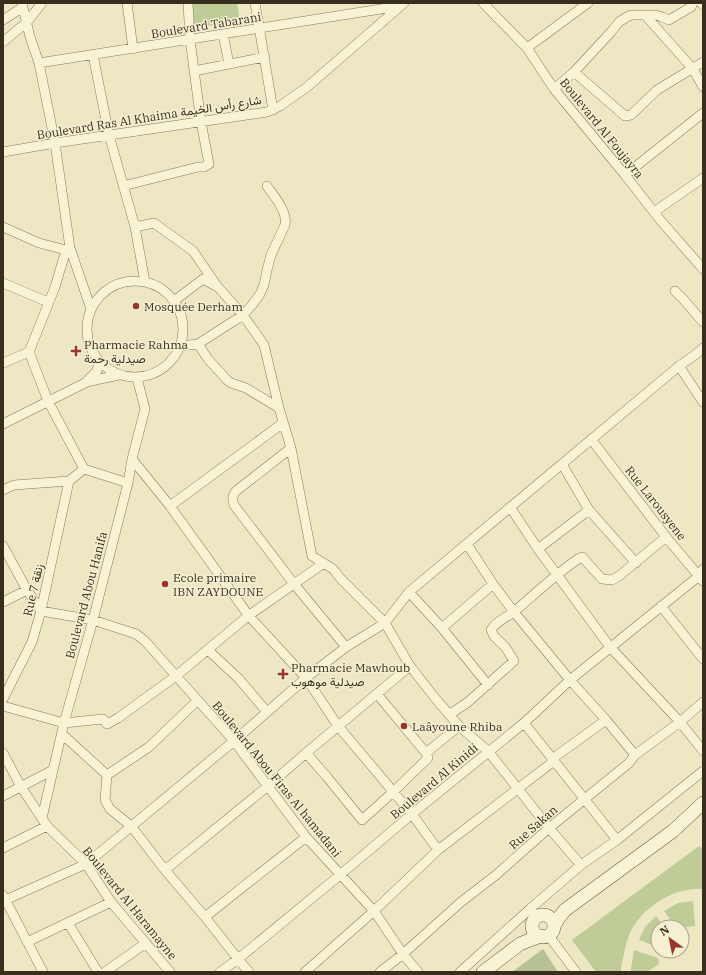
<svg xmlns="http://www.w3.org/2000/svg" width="706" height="975" font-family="'IBM Plex Serif',Vazirmatn,serif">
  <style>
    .green { fill: #bfcc97 }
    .cemetery { fill: #b6c196 }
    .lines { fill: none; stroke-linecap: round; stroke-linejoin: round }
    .street-casing { stroke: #89795a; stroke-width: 10 }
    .secondary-casing { stroke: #6a5a3d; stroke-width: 14 }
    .street { stroke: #f9f3d6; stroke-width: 9 }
    .secondary { stroke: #f9f3d6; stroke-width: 13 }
    .poi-dot { fill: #983729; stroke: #f6f0d3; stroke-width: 1.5 }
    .labels { text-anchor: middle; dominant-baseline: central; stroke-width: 3; stroke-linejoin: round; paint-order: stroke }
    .street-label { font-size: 12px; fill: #382e1e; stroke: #f6f0d3 }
    .poi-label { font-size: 12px; fill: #382e1e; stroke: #f6f0d3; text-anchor: start }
  </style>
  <rect width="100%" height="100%" fill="#eee7c3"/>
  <path class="green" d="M198 3H237L240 21 192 28 189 4Z
    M699 846 703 849V889C673 887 641 908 629 935 625 946 623 958 621 968V972H596L572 940Z
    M693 901 695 926 686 927 682 930V927H676L664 911 678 903Z
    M656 916 664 927H658V947L639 940 645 927Z
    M634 950 658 958 659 964 647 972H631V969Z"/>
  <path class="cemetery" d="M543 949 558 972H512Z"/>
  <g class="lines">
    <defs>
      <path id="street" d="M22 3 30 37 39 63 55 143 70 248 91 309
        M127 3 133 49
        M255 3 273 110
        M483 3 527 48 554 89 625 175 661 221 703 269
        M701 3 703 5
        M645 15 693 69 703 87
        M3 20 23 7
        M223 34 229 64
        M3 42 27 22 42 3
        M527 48 588 3
        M93 55 109 135 135 227 145 282
        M39 63 400 6
        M194 71 265 57
        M574 72 625 116 631 115 657 90 703 62
        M554 89 574 72 611 32 619 22 625 18 631 15H656L662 17 669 20 691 7 693 3
        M3 152 55 143 267 112 280 106 307 87 404 3
        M625 175 703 113
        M123 186 198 167H204L209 164 201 122 190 40 188 3
        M654 212 703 178
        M3 227 39 243 66 250 70 248
        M135 227 154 223 193 251 217 286 243 315 264 345 279 408 291 448 312 556 333 569 341 579 385 623 410 666 435 698 459 726 488 751 549 828 581 865
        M66 250 55 287 29 352 48 401 84 469 128 483
        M87 329a48 48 0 1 1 96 0a48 48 0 1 1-96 0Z
        M3 283 48 302
        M675 291 683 299 703 322
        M174 301 203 279 216 286
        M198 344 208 359 227 380 231 383 246 388 279 408
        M180 346 198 344 243 315 252 305 260 294 264 285 267 270 271 255 285 225C288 212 274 196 267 186
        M3 363 29 352
        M679 366 703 402
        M86 382 119 375
        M3 424 85 383 97 371 99 362
        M591 439 666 537 703 581
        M291 448 236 491C232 496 232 499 234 505L294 584 346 647
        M132 459 170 506 249 616 306 678 338 726 412 814 438 850
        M562 464 589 510 636 563
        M3 490 14 485 69 481 84 469
        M170 506 283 423
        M510 507 538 549 610 647 680 722 703 751
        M467 544 493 584 514 612 570 680 606 720 635 755
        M3 546 27 590 41 611 93 620 136 634 145 641 234 741 306 837 374 911 403 954 418 972
        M538 549 589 510
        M409 592 442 628 488 685
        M3 602 27 590
        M661 606 703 659
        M442 628 493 584
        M208 650 239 679 267 712
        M3 699 32 642 41 611 69 481
        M3 706 64 723 103 719 107 724 118 718 176 676 248 616 324 563
        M449 715 468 702 514 661 506 648 494 636 491 630C496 621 508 617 516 610 536 593 556 574 578 559L582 557 584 559 602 579 612 580 619 576 666 537
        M524 723 617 840
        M62 734 107 775 105 800 110 809 131 826 165 870 205 917 238 959 249 972
        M3 753 21 787 47 826 86 864 111 902 170 972
        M306 753 327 777 362 820 393 792 428 758 426 753 421 747 377 694
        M426 753 459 726
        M552 759 606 720
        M107 775 149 747 198 700
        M3 796 53 770
        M42 818 64 723 93 620 128 483 132 459 145 409 137 378
        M3 848 47 826
        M165 870 268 786 306 753 410 666
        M3 895 43 972
        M3 901 86 864 234 741 306 678 346 647 385 623 409 592 679 366 695 355 703 348
        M531 908 536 917
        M205 917 306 837
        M68 923 98 972
        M548 935 576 972
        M27 942 111 902
        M105 972 146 943
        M220 972 238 959 340 875 412 814 524 723 570 680 699 576 703 569
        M305 972 374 911 438 850 554 761
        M380 972 403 954 461 902 496 875 549 828 629 763 635 755 680 722 703 702
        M460 972 531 908 581 865 617 840 703 771"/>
      <path id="secondary" d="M532 926a11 11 0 1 1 22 0a11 11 0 1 1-22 0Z
        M554 926 558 919 565 910 673 831 703 803
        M483 972 520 944 532 939 541 936"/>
    </defs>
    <use href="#street" class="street-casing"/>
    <use href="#secondary" class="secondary-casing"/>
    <use href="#street" class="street"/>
    <use href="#secondary" class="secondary"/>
  </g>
  <g class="poi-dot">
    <circle cx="136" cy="306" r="4"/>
    <path d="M74 345h4v4h4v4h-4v4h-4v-4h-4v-4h4z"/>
    <circle cx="165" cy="584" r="4"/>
    <path d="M281 668h4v4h4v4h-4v4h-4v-4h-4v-4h4z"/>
    <circle cx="404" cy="726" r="4"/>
  </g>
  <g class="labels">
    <g class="street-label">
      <text transform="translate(206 25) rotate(-9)">Boulevard Tabarani</text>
      <text transform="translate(149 117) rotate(-9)">Boulevard Ras Al Khaima شارع رأس الخيمة</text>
      <text transform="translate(602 128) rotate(51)">Boulevard Al Foujayra</text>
      <text transform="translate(656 503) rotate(52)">Rue Larousyene</text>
      <text transform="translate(33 590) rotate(-77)">Rue 7 زنقة</text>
      <text transform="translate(86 595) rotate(-75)">Boulevard Abou Hanifa</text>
      <text transform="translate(277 779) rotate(51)">Boulevard Abou Firas Al hamadani</text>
      <text transform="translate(434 781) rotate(-40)">Boulevard Al Kinidi</text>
      <text transform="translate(533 827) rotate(-41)">Rue Sakan</text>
      <text transform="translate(130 903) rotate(51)">Boulevard Al Haramayne</text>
    </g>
    <g class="poi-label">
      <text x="144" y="306">Mosquée Derham</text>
      <text x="84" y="344">Pharmacie Rahma<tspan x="84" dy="14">صيدلية رحمة</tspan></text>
      <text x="173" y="577">Ecole primaire<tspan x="173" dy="14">IBN ZAYDOUNE</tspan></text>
      <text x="291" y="667">Pharmacie Mawhoub<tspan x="291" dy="14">صيدلية موهوب</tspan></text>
      <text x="412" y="726">Laâyoune Rhiba</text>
    </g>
  </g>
  <rect width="706" height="975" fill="none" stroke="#382e1e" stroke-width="8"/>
  <g transform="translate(670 939) rotate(327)"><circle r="19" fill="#f6f0d3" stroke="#aaa28b"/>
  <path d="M0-3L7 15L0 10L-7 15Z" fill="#983729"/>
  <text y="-6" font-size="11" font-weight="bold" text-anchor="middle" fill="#382e1e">N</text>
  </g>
</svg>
